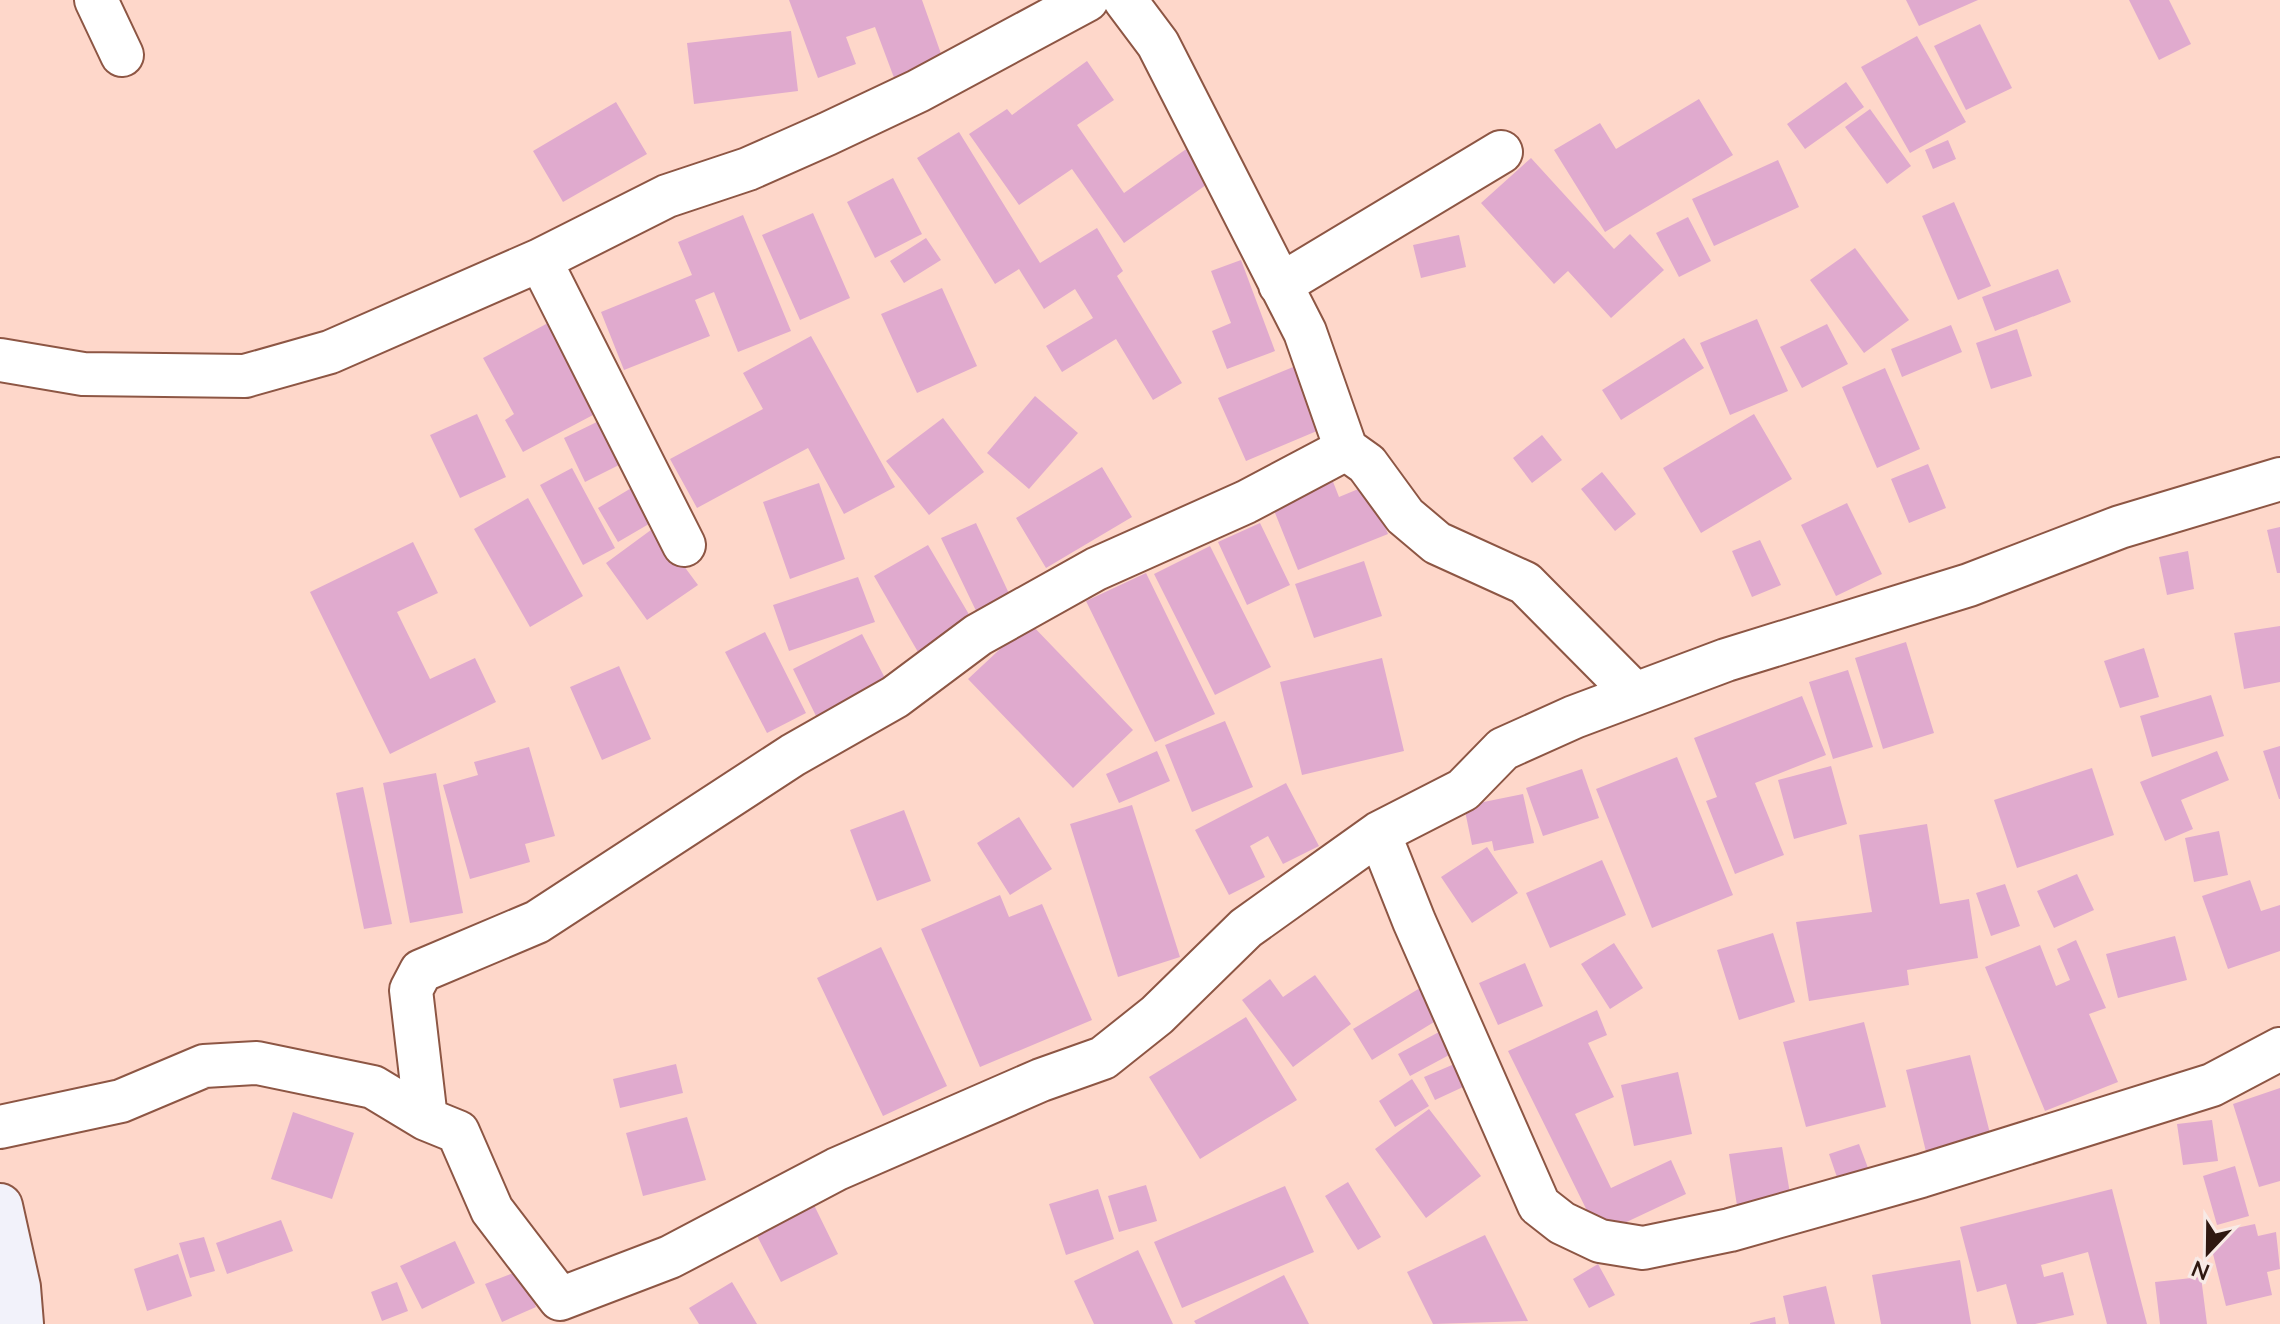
<svg xmlns="http://www.w3.org/2000/svg" width="2280" height="1324" font-family="Lato,sans-serif">
  <style>
    .building { fill: #e0aace }
    .lines { fill: none; stroke-linecap: round; stroke-linejoin: round }
    .street-casing { stroke: #8d5644; stroke-width: 46 }
    .secondary-casing { stroke: #8d5644; stroke-width: 48 }
    .street { stroke: #fff; stroke-width: 42 }
    .secondary { stroke: #f2f2fa; stroke-width: 44 }
  </style>
  <rect width="100%" height="100%" fill="#fed7ca"/>
  <path class="building" d="M789 0H922L945 65 896 83 875 27 846 37 856 64 818 78Z
    M1906 0H1978L1919 26Z
    M2129 0H2169L2191 44 2159 60Z
    M1980 24 2012 88 1966 110 1934 46Z
    M791 31 798 91 694 104 687 43Z
    M1917 36 1966 122 1910 153 1861 67Z
    M1087 61 1114 100 1077 125 1124 193 1189 147 1213 180 1124 243 1072 169 1019 205 969 134 1007 109 1012 115Z
    M1846 82 1864 107 1805 149 1787 124Z
    M1699 99 1733 155 1605 232 1554 150 1600 123 1616 149Z
    M616 102 647 154 563 202 533 151Z
    M1870 109 1911 166 1887 184 1845 127Z
    M959 132 1040 263 1097 228 1123 271 1117 276 1182 383 1153 400 1116 339 1062 372 1046 346 1093 318 1075 289 1044 309 1019 269 995 284 917 158Z
    M1948 140 1956 159 1933 169 1925 150Z
    M1531 158 1614 249 1630 234 1664 270 1611 318 1568 271 1554 284 1481 203Z
    M1778 160 1799 207 1714 246 1692 199Z
    M893 178 922 234 875 258 847 202Z
    M1954 202 1991 286 1958 300 1922 216Z
    M813 213 850 298 800 320 762 235Z
    M743 215 791 331 738 352 714 292 695 300 710 336 624 370 601 312 692 275 678 242Z
    M1688 217 1711 261 1679 277 1656 233Z
    M1459 235 1466 267 1421 278 1413 245Z
    M926 238 941 260 904 283 890 261Z
    M1855 248 1909 320 1864 353 1810 280Z
    M1241 260 1275 351 1227 369 1212 331 1231 323 1211 271Z
    M2058 269 2071 302 1995 331 1982 297Z
    M942 288 977 366 917 393 881 314Z
    M561 316 610 406 523 452 505 420 514 414 483 358Z
    M1757 319 1788 391 1730 415 1700 343Z
    M1827 324 1848 364 1802 388 1780 347Z
    M1951 325 1962 352 1902 377 1891 349Z
    M2017 329 2032 376 1991 389 1976 343Z
    M811 336 895 487 844 514 808 448 697 508 670 459 763 409 743 373Z
    M1684 338 1704 368 1621 420 1602 390Z
    M1298 365 1324 428 1246 461 1218 398Z
    M1885 368 1920 449 1877 468 1842 387Z
    M1035 396 1078 433 1029 489 987 453Z
    M477 414 506 477 460 498 430 435Z
    M1754 414 1792 479 1701 533 1663 468Z
    M605 418 627 461 585 482 564 438Z
    M943 418 984 472 929 515 886 461Z
    M1542 435 1562 460 1532 483 1513 458Z
    M1928 464 1946 508 1909 523 1891 479Z
    M1102 467 1132 517 1046 568 1016 518Z
    M572 468 615 548 583 565 540 485Z
    M1602 472 1636 514 1615 531 1581 489Z
    M1330 474 1339 497 1368 485 1388 534 1298 570 1269 498Z
    M819 483 845 559 790 579 763 502Z
    M633 487 654 521 618 542 598 508Z
    M528 498 583 596 530 627 474 529Z
    M1847 503 1882 574 1836 596 1801 525Z
    M976 523 1013 602 979 617 941 538Z
    M1260 523 1290 585 1247 605 1218 542Z
    M655 527 698 585 647 620 606 563Z
    M2280 527V573H2277L2267 530Z
    M1760 540 1781 585 1752 597 1732 551Z
    M413 542 438 593 397 612 430 679 475 658 496 702 390 754 310 592Z
    M928 545 977 628 922 659 874 576Z
    M1210 546 1271 667 1215 695 1154 574Z
    M2188 551 2194 589 2167 595 2159 557Z
    M1364 561 1382 616 1314 638 1295 584Z
    M1146 573 1215 714 1155 742 1086 601Z
    M858 577 875 622 789 651 773 605Z
    M1029 622 1133 730 1073 788 968 679Z
    M2280 626V682L2244 689 2234 633Z
    M765 632 806 713 767 733 725 652Z
    M862 634 886 680 816 716 793 669Z
    M1906 642 1934 733 1883 749 1855 658Z
    M2144 648 2159 697 2120 708 2104 661Z
    M1382 658 1404 751 1302 775 1280 682Z
    M619 666 651 739 602 760 570 687Z
    M1848 670 1873 747 1833 759 1809 682Z
    M2211 695 2224 736 2152 757 2140 716Z
    M1802 696 1826 755 1755 783 1784 855 1735 874 1706 801 1717 797 1694 738Z
    M1225 721 1253 787 1192 812 1165 745Z
    M2280 746V799H2279L2263 751Z
    M529 747 555 836 525 844 530 862 470 879 443 785 478 775 474 762Z
    M1157 751 1170 781 1119 803 1106 774Z
    M2217 751 2229 780 2181 800 2193 829 2165 841 2140 782Z
    M1677 757 1733 895 1652 928 1596 789Z
    M1831 766 1847 824 1794 839 1778 780Z
    M2092 768 2114 835 2017 868 1994 800Z
    M1582 769 1599 818 1543 836 1526 788Z
    M436 773 463 913 410 923 383 783Z
    M1286 783 1319 846 1283 864 1268 836 1250 846 1265 877 1229 895 1195 830Z
    M363 787 392 924 364 929 336 793Z
    M1523 794 1534 843 1494 851 1492 841 1472 845 1464 806Z
    M1132 805 1180 957 1118 977 1070 824Z
    M904 810 931 881 877 901 850 830Z
    M1019 817 1052 869 1010 895 977 843Z
    M1927 824 1940 904 1969 899 1978 958 1907 970 1909 985 1809 1001 1796 922 1872 912 1859 835Z
    M2219 831 2228 875 2194 882 2185 838Z
    M1487 847 1518 893 1472 923 1441 877Z
    M1602 860 1626 915 1550 948 1526 893Z
    M2077 874 2094 910 2054 928 2037 891Z
    M2250 880 2261 911 2280 905V951L2228 969 2202 896Z
    M2005 884 2020 926 1991 936 1976 893Z
    M1000 895 1009 917 1042 904 1092 1020 980 1067 921 929Z
    M1773 933 1795 1002 1739 1020 1717 950Z
    M2175 936 2187 980 2118 998 2106 954Z
    M2076 940 2106 1008 2089 1014 2118 1082 2045 1111 1985 967 2040 945 2056 986 2070 980 2057 949Z
    M1614 943 1643 988 1610 1009 1581 964Z
    M881 947 947 1086 883 1116 817 978Z
    M1525 963 1543 1006 1498 1025 1479 983Z
    M1315 975 1351 1024 1293 1067 1242 1000 1270 979 1283 997Z
    M1433 980 1452 1011 1372 1060 1353 1029Z
    M1597 1010 1607 1035 1588 1043 1614 1097 1575 1114 1611 1188 1671 1160 1686 1194 1599 1235 1508 1051Z
    M1246 1017 1297 1100 1200 1159 1149 1077Z
    M1864 1022 1886 1107 1806 1127 1783 1042Z
    M1452 1025 1464 1047 1410 1076 1398 1054Z
    M1970 1055 1994 1149 1929 1164 1906 1070Z
    M1466 1059 1476 1081 1435 1100 1424 1077Z
    M676 1064 683 1093 620 1108 613 1079Z
    M1678 1072 1692 1134 1634 1146 1621 1085Z
    M1412 1079 1429 1106 1395 1127 1379 1101Z
    M2280 1088V1181L2259 1187 2233 1104Z
    M1429 1109 1481 1176 1426 1218 1375 1149Z
    M293 1112 354 1133 332 1199 271 1179Z
    M687 1117 706 1180 643 1196 626 1133Z
    M2212 1120 2218 1161 2183 1165 2177 1124Z
    M1859 1144 1871 1176 1840 1186 1829 1154Z
    M1782 1147 1792 1205 1738 1212 1729 1154Z
    M2235 1166 2249 1216 2217 1225 2203 1176Z
    M1348 1182 1381 1237 1358 1250 1325 1196Z
    M1146 1185 1157 1221 1119 1232 1108 1196Z
    M1285 1186 1314 1252 1182 1308 1154 1242Z
    M1098 1189 1114 1239 1066 1255 1049 1204Z
    M2112 1189 2147 1324H2107L2088 1252 2041 1265 2044 1277 2063 1272 2074 1315 2035 1324H2017L2006 1284 1977 1292 1960 1227Z
    M814 1205 838 1254 781 1282 756 1234Z
    M281 1220 293 1251 227 1274 216 1243Z
    M2255 1224 2258 1236 2276 1232 2280 1269 2267 1272 2272 1295 2226 1306 2208 1234Z
    M1485 1235 1528 1321 1433 1324 1407 1272Z
    M204 1237 215 1271 190 1278 179 1243Z
    M455 1241 475 1283 422 1309 400 1266Z
    M1138 1250 1173 1324H1094L1074 1281Z
    M178 1254 192 1296 147 1311 134 1269Z
    M1960 1260 1971 1324H1881L1872 1275Z
    M1598 1264 1615 1295 1589 1308 1573 1279Z
    M521 1270 536 1307 502 1322 485 1284Z
    M1284 1275 1309 1324H1196L1194 1321Z
    M2201 1277 2207 1324H2160L2155 1282Z
    M397 1282 408 1311 382 1321 371 1292Z
    M732 1282 757 1324H699L689 1308Z
    M1826 1286 1835 1324H1789L1783 1296Z
    M1775 1317 1776 1324H1750V1323Z"/>
  <g class="lines">
    <defs>
      <path id="street" d="M96 0 122 55
        M1125 0 1158 44 1305 332 1346 449 1367 464 1405 516 1437 543 1525 583 1635 694
        M540 260 684 545
        M1280 285 1501 152
        M0 360 83 374 245 376 330 352 540 260 667 196 748 169 827 134 918 91 1087 0
        M1379 833 1414 921 1539 1205 1562 1223 1600 1241 1643 1248 1730 1230 1921 1176 2212 1085 2280 1049
        M426 1119 411 990 421 971 537 922 793 755 895 697 978 635 1096 569 1246 502 1346 449
        M0 1127 121 1101 204 1066 257 1063 373 1087 426 1119 458 1132 492 1210 560 1299 670 1257 837 1169 1041 1080 1103 1058 1157 1015 1246 928 1379 833 1463 790 1503 749 1574 717 1726 660 1969 585 2120 527 2280 479"/>
      <path id="secondary" d="M0 1206 18 1287 21 1324"/>
    </defs>
    <use href="#street" class="street-casing"/>
    <use href="#secondary" class="secondary-casing"/>
    <use href="#street" class="street"/>
    <use href="#secondary" class="secondary"/>
  </g>
  <g transform="translate(2208 1252) rotate(202)" stroke="#f8eae6" stroke-width="6" paint-order="stroke">
  <path d="M0-6L14 30L0 20L-14 30Z" fill="#2f1811"/>
  <text y="-12" font-size="22" font-weight="bold" text-anchor="middle" fill="#2f1811">N</text>
  </g>
</svg>
